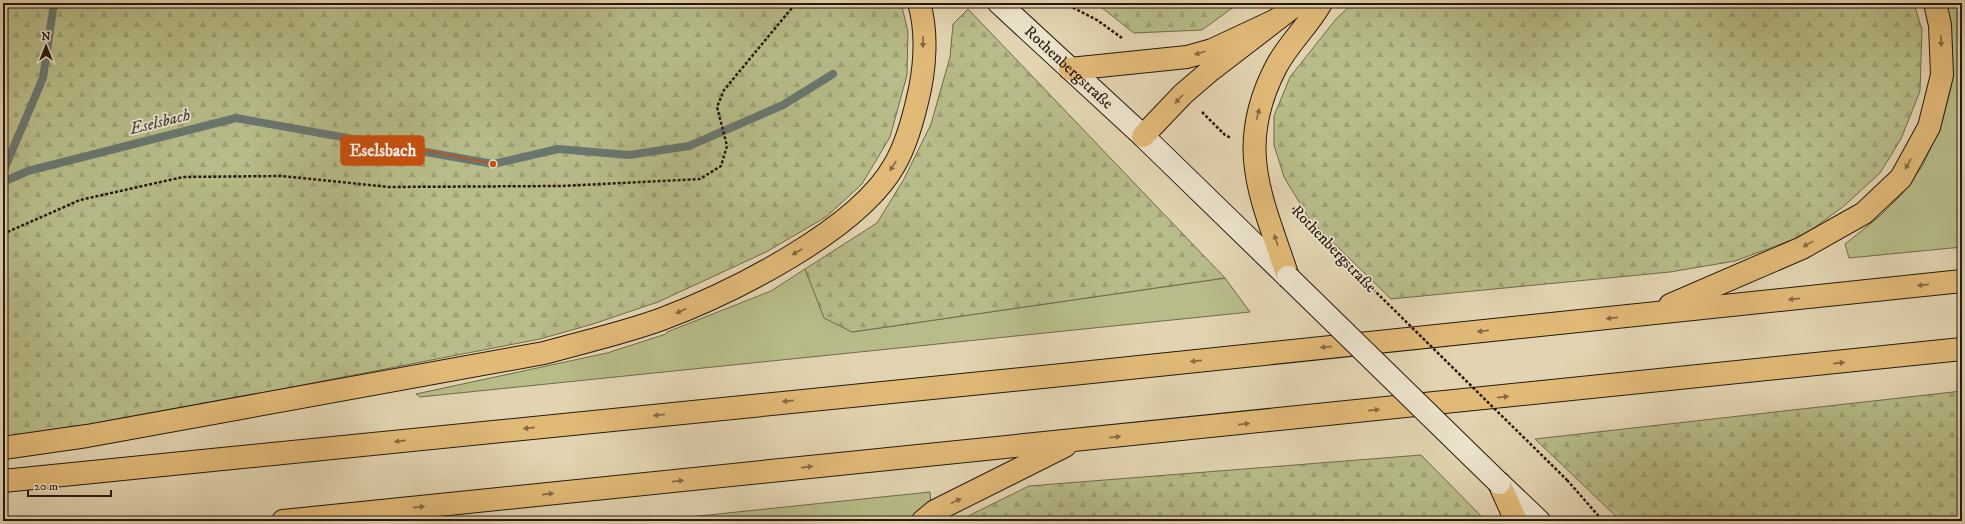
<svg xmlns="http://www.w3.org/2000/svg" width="1965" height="524" font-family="'IM FELL DW Pica',serif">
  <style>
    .grass { fill: #b7bc88; stroke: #706a4b }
    .forest { fill: url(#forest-firs); stroke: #706a4b }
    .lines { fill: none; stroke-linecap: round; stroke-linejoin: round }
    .stream { stroke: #69776f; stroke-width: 8 }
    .secondary-casing { stroke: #28180e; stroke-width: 24 }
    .motorway-casing { stroke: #28180e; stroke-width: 24 }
    .path { stroke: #28180e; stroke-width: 2.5; stroke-dasharray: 3 2; stroke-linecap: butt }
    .secondary { stroke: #ece3cc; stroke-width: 22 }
    .motorway { stroke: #e1ba78; stroke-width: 22 }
    .secondary-bridge-casing { stroke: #28180e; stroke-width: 24; stroke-linecap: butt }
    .path-bridge { stroke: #28180e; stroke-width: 2.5; stroke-dasharray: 3 2; stroke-linecap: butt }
    .secondary-bridge { stroke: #ece3cc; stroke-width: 22 }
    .oneway { fill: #846943 }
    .labels { text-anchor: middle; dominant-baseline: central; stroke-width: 3.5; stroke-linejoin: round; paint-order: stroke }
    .street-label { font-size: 16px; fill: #28180e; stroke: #ece3cc }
    .water-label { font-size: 17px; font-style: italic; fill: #49483f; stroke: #ece3cc }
    .leader { fill: none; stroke: #cb4f0c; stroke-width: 1.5 }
    .callout-dot { fill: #cb4f0c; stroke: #ece3cc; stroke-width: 1.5 }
    .callout { fill: #cb4f0c; stroke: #cb4f0c; stroke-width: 1.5 }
    .callout-label { font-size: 17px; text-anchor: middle; font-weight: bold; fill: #fff }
  </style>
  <defs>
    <pattern id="forest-firs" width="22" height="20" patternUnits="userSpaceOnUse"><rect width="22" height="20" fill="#b7bc88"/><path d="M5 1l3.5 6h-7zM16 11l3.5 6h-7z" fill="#9da174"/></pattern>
  </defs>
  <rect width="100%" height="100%" fill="#e2d4b0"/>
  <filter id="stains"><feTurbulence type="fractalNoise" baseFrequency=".005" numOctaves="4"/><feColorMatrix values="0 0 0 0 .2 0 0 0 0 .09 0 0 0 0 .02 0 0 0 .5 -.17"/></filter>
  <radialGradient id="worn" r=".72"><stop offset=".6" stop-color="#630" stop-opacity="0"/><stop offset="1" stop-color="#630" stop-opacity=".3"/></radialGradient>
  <path class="grass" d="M1947 3H1962V247L1849 258 1845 244 1880 216 1902 194 1923 165 1942 122 1951 87 1952 45Z
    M805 269 808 277 852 332 1225 278 1250 312 420 397 416 394 607 353 666 334 667 332 771 291Z
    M930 492 931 504 908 521H650Z"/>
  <path class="forest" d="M3 3H901L908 31 907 75 890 137 862 184 826 217 766 252 658 302 593 324 540 339 3 443Z
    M1096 3H1239L1202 30 1134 33Z
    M1353 3H1914L1922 30 1920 91 1901 139 1880 173 1844 206 1803 236 1735 261 1670 272 1391 299 1310 220 1284 177 1274 145V116L1290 77 1336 19Z
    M968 9 1225 278 852 332 824 318 805 269 877 223 904 179 931 124 950 57 953 24Z
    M1962 391V521H1621L1535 439Z
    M1421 455 1486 521H958L1029 486Z"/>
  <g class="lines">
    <path class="stream" d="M3 172 43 78 54 3
      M3 182 28 171 236 118 493 164 558 149 629 155 689 146 783 105 833 74"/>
    <defs>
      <g id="secondary">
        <path id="s1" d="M999 3 1143 136 1288 277"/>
        <path d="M1499 483 1539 521"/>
      </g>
      <path id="motorway" d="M1070 69 1187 57 1212 50 1274 21
        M1143 136 1183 94 1211 70 1298 3
        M1288 277C1262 198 1234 148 1276 67 1288 44 1308 26 1321 3
        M1670 305 1802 248 1864 213 1901 178 1929 127 1942 75 1940 25 1935 3
        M3 448 87 436 544 353C583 342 624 333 662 319 731 293 859 230 895 164 906 145 912 123 917 102 925 71 928 33 919 3
        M3 481 1072 374 1962 281
        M1499 483 1516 521
        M283 521 1962 349
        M923 521 935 511 1065 446"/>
    </defs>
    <use href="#secondary" class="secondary-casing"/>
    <use href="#motorway" class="motorway-casing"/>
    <path class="path" d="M1064 3 1097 20 1122 38
      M1202 112 1225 135 1231 138
      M1293 208 1323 240
      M3 234 80 200 183 177 281 176 389 187 562 186 700 179 721 166 727 146 717 107 724 90 796 3
      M1567 480 1603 521"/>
    <use href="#secondary" class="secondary"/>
    <use href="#motorway" class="motorway"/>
    <defs>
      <path id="secondary-bridge" d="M1288 277 1499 483"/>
    </defs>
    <use href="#secondary-bridge" class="secondary-bridge-casing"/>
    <path class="path-bridge" d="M1323 240 1567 480"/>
    <use href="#secondary-bridge" class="secondary-bridge"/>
  </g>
  <defs><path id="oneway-solid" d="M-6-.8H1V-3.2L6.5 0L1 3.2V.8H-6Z"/></defs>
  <g class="oneway">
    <use href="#oneway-solid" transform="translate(1941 41) rotate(88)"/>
    <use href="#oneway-solid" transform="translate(923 42) rotate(91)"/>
    <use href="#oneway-solid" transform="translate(1200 53) rotate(164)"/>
    <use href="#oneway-solid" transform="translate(1179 99) rotate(134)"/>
    <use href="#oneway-solid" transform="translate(1258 114) rotate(-76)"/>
    <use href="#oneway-solid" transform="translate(1908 164) rotate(119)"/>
    <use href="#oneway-solid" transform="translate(893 166) rotate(123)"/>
    <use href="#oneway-solid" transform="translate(1276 240) rotate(-108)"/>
    <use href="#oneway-solid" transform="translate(1808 244) rotate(151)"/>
    <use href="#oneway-solid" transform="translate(797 252) rotate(150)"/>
    <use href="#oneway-solid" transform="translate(1923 285) rotate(174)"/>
    <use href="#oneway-solid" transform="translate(1794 299) rotate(174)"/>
    <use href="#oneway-solid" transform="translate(681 311) rotate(156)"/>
    <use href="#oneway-solid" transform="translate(1612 318) rotate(174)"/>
    <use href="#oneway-solid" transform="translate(1483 331) rotate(174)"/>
    <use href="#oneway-solid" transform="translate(1326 347) rotate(174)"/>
    <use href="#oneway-solid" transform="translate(1196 361) rotate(174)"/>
    <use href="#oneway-solid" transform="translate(1839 363) rotate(-6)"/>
    <use href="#oneway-solid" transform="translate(1503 397) rotate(-6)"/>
    <use href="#oneway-solid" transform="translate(788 401) rotate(174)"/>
    <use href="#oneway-solid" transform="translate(1374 410) rotate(-6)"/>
    <use href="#oneway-solid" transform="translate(659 415) rotate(174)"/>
    <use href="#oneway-solid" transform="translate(1244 424) rotate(-6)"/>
    <use href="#oneway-solid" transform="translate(529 428) rotate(174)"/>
    <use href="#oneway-solid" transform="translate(1115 437) rotate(-6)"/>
    <use href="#oneway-solid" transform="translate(400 441) rotate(174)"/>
    <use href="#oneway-solid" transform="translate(807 467) rotate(-6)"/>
    <use href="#oneway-solid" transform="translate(678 481) rotate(-6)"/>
    <use href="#oneway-solid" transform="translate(548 494) rotate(-6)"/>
    <use href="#oneway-solid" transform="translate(956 501) rotate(-26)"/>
    <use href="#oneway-solid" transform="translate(419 507) rotate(-6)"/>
  </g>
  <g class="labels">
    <g class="street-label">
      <text stroke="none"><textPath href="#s1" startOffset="95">Rothenbergstraße</textPath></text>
      <text transform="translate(1334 249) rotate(46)">Rothenbergstraße</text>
    </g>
    <g class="water-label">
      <text transform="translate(160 122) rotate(-14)">Eselsbach</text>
    </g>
  </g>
  <path class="leader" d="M493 164L424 150"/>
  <circle class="callout-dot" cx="493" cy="164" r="4"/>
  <rect class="callout" x="341" y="136" width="83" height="29" rx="4"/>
  <g class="callout-label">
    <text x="383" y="156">Eselsbach</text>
  </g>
  <rect width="1965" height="524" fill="none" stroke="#e2d4b0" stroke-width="16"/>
  <rect x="4" y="4" width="1957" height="516" fill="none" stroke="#28180e" stroke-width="2"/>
  <rect x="8" y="8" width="1949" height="508" fill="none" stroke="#28180e"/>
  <g transform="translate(46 46)" stroke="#ece3cc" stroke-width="3" paint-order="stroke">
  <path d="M0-3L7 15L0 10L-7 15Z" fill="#28180e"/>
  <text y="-6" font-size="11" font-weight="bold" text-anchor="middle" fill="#28180e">N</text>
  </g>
  <path d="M28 490v6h83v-6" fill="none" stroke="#28180e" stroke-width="2"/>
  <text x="34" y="490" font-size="12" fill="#28180e" stroke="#ece3cc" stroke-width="3" paint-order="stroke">20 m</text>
  <rect width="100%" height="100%" filter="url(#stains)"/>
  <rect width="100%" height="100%" fill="url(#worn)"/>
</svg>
